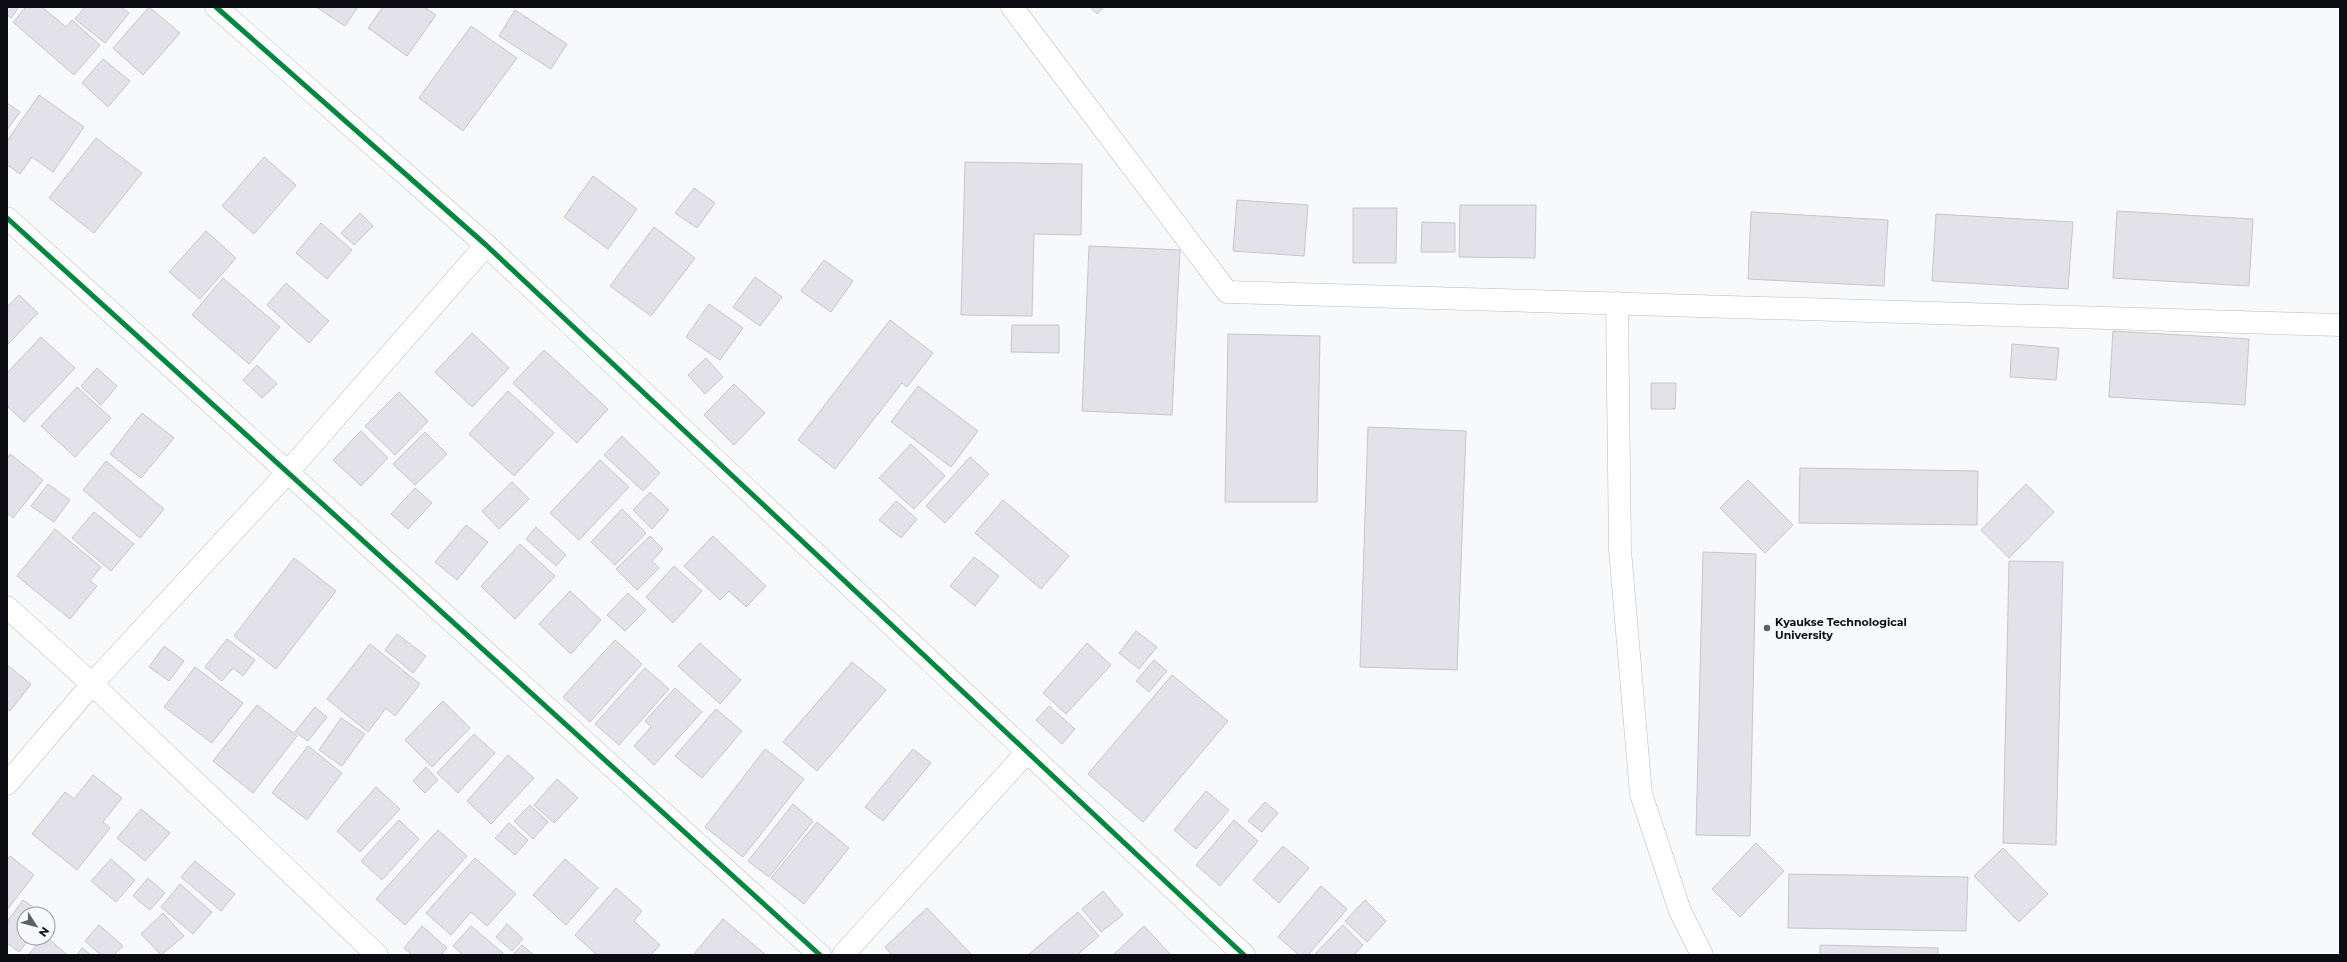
<svg xmlns="http://www.w3.org/2000/svg" width="2347" height="962" font-family="Montserrat,sans-serif">
  <style>
    .building { fill: #e3e2e9; stroke: #c6c6ca }
    .lines { fill: none; stroke-linecap: round; stroke-linejoin: round }
    .minor-casing { stroke: #b9bbbe; stroke-width: 23 }
    .minor { stroke: #fefefe; stroke-width: 22 }
    .cycleway-casing { stroke: #f7f8fc; stroke-width: 8 }
    .cycleway { stroke: #00873e; stroke-width: 5 }
    .poi-dot { fill: #5e6064; stroke: #f7f8fc; stroke-width: 1.5 }
    .labels { text-anchor: middle; dominant-baseline: central; stroke-width: 4; stroke-linejoin: round; paint-order: stroke }
    .poi-label { font-size: 11px; font-weight: bold; fill: #0b0d13; stroke: #f7f8fc; text-anchor: start }
  </style>
  <rect width="100%" height="100%" fill="#f8f9fb"/>
  <path class="building" d="M7 7H19L11 18 7 15Z
    M26 7H42L66 27 72 20 100 45 74 75 13 22Z
    M85 7H121L129 13 105 43 75 19Z
    M149 7 180 33 143 75 113 48Z
    M316 7H358L345 26Z
    M383 7H424L436 15 407 56 368 28Z
    M1090 7H1104L1097 14Z
    M515 10 567 44 551 69 499 36Z
    M471 26 517 58 463 131 419 98Z
    M103 59 130 81 108 107 82 83Z
    M39 95 84 127 53 172 32 157 20 174 7 165V141Z
    M7 103 20 112 7 130Z
    M96 138 142 173 94 233 49 198Z
    M264 157 296 185 254 234 222 206Z
    M965 162 1082 164 1081 235 1034 234 1032 316 961 315Z
    M593 176 637 209 608 249 564 217Z
    M694 188 715 203 697 228 675 213Z
    M1237 200 1308 205 1304 256 1233 251Z
    M1460 205H1536L1535 258 1459 257Z
    M1353 208H1397L1396 263H1353Z
    M2117 211 2253 219 2249 286 2113 278Z
    M1751 212 1888 220 1884 286 1748 279Z
    M360 213 373 226 354 245 341 233Z
    M1936 214 2073 222 2068 289 1932 281Z
    M1422 222 1455 223V252H1421Z
    M321 223 352 250 327 279 296 253Z
    M654 227 695 258 651 316 610 286Z
    M206 231 236 258 200 299 169 272Z
    M1089 246 1180 250 1172 415 1082 411Z
    M824 260 853 281 831 312 801 291Z
    M755 277 782 297 760 326 733 307Z
    M223 278 280 327 249 364 192 315Z
    M286 283 329 321 309 343 267 305Z
    M19 295 38 313 7 345V307Z
    M709 304 743 328 720 360 686 337Z
    M890 320 933 353 907 387 902 383 835 469 798 440Z
    M1012 325H1059V353L1011 352Z
    M2113 331 2249 339 2245 405 2109 397Z
    M472 333 509 368 472 407 435 372Z
    M1228 334 1320 336 1317 502H1225Z
    M41 337 75 368 24 422 7 406V373Z
    M2012 344 2059 348 2056 380 2010 377Z
    M544 350 608 409 577 443 513 383Z
    M706 358 723 377 705 394 688 375Z
    M257 365 277 384 262 398 243 380Z
    M97 368 117 386 101 405 81 386Z
    M1651 383H1676L1675 409H1651Z
    M734 384 765 413 734 445 704 415Z
    M918 386 978 431 951 467 891 422Z
    M77 387 111 418 75 457 41 426Z
    M508 391 554 433 514 476 469 434Z
    M399 392 428 421 395 455 365 426Z
    M142 413 174 438 141 478 110 454Z
    M1368 427 1466 431 1457 670 1360 667Z
    M361 431 388 458 361 486 333 460Z
    M425 432 447 454 415 485 393 464Z
    M622 436 660 473 643 491 604 455Z
    M911 444 945 476 914 509 879 478Z
    M10 454 43 480 13 518 7 513V459Z
    M970 457 989 474 945 523 926 506Z
    M600 460 629 487 579 540 550 513Z
    M106 461 164 509 140 538 83 490Z
    M1800 468 1978 471 1977 525 1799 523Z
    M1748 480 1793 525 1765 553 1720 508Z
    M512 482 529 499 499 529 482 511Z
    M48 484 70 500 54 522 31 506Z
    M2026 484 2054 512 2009 558 1981 530Z
    M415 488 432 503 408 529 391 514Z
    M650 492 669 510 652 529 633 510Z
    M1003 500 1069 556 1041 589 975 533Z
    M896 501 917 519 901 538 879 520Z
    M622 509 646 533 615 565 591 542Z
    M94 512 134 544 111 571 72 538Z
    M466 525 488 542 457 580 435 562Z
    M536 527 566 555 556 566 526 539Z
    M55 529 101 567 90 581 97 586 70 619 17 576Z
    M650 536 663 549 652 561 659 568 637 590 616 569Z
    M713 536 766 586 746 607 729 591 720 600 684 566Z
    M520 544 555 576 515 619 481 586Z
    M1703 552 1756 554 1750 836 1696 835Z
    M974 557 999 576 975 606 950 586Z
    M294 558 336 591 276 669 234 636Z
    M2009 561 2063 562 2056 845 2003 843Z
    M674 566 702 591 673 623 646 597Z
    M570 591 601 620 571 654 539 624Z
    M628 593 646 610 625 631 607 615Z
    M1136 631 1157 647 1139 669 1119 653Z
    M397 634 426 656 413 673 385 650Z
    M227 639 255 660 243 676 233 668 222 681 205 667Z
    M615 640 642 664 590 722 563 697Z
    M700 643 741 680 720 704 678 666Z
    M1087 643 1111 665 1066 714 1043 693Z
    M370 644 420 684 395 716 386 708 368 732 327 699Z
    M164 646 184 661 169 681 149 667Z
    M1154 660 1167 671 1149 692 1136 681Z
    M852 662 886 690 817 771 783 742Z
    M7 665 31 684 10 711 7 709Z
    M195 667 243 703 212 743 164 707Z
    M645 668 669 689 619 745 595 724Z
    M1172 675 1228 721 1143 822 1088 774Z
    M675 688 702 712 654 765 634 746 651 727 645 721Z
    M443 701 470 728 432 767 405 740Z
    M257 705 297 736 253 793 213 761Z
    M1049 706 1075 729 1062 744 1036 720Z
    M315 707 327 717 308 741 295 732Z
    M716 709 742 731 702 778 675 756Z
    M341 718 365 734 342 766 319 750Z
    M474 734 495 753 458 793 437 773Z
    M308 746 342 773 307 820 272 793Z
    M765 749 804 779 743 857 705 827Z
    M913 749 931 763 883 821 865 807Z
    M508 755 534 778 491 824 467 801Z
    M426 767 438 780 425 793 413 781Z
    M93 775 122 798 103 822 110 828 77 870 32 834 65 792 74 799Z
    M557 779 578 798 554 823 534 805Z
    M376 787 400 809 360 852 337 831Z
    M1206 791 1229 810 1196 849 1174 830Z
    M1265 802 1278 813 1262 832 1248 821Z
    M793 804 813 821 769 877 748 861Z
    M530 805 548 822 533 839 514 821Z
    M141 809 170 833 145 861 117 838Z
    M399 820 419 839 382 880 361 861Z
    M1234 820 1258 841 1220 886 1196 865Z
    M817 822 849 848 804 904 771 878Z
    M509 823 528 840 515 855 495 838Z
    M438 830 467 856 405 925 376 899Z
    M1756 843 1784 871 1740 917 1712 889Z
    M1283 846 1309 868 1279 903 1253 880Z
    M2003 848 2048 894 2019 922 1974 876Z
    M10 856 34 875 7 910V860Z
    M475 858 516 894 487 926 471 912 451 935 426 913Z
    M111 859 135 880 116 902 91 881Z
    M565 859 598 888 566 925 533 895Z
    M195 861 235 894 221 911 181 877Z
    M1789 874 1968 877 1966 931 1788 928Z
    M148 878 165 893 150 910 133 896Z
    M180 884 212 912 193 934 161 907Z
    M1321 886 1347 909 1308 955H1299L1278 937Z
    M616 888 642 911 634 921 660 945 651 955H597L575 935Z
    M1103 891 1123 915 1101 932 1082 909Z
    M23 900 43 914H24V938H30L19 952 7 943V922Z
    M1365 900 1386 921 1367 942 1345 921Z
    M927 908 972 955H892L885 947Z
    M1078 912 1099 936 1077 955H1028Z
    M163 913 184 936 161 955 141 934Z
    M723 919 766 955H693Z
    M507 924 523 939 512 951 496 937Z
    M99 925 123 946 114 955H101L85 941Z
    M1343 925 1363 945 1354 955H1314Z
    M422 926 447 948 441 955H412L404 948Z
    M471 926 503 953 502 955H463L453 946Z
    M1144 926 1171 955H1113Z
    M43 938H48L67 955H28Z
    M522 945 534 955H513Z
    M1820 945 1938 948V955H1820Z
    M82 948 91 955H77Z"/>
  <g class="lines">
    <defs>
      <path id="minor" d="M216 7 486 245 1244 955
        M1012 7 1227 292 2340 325
        M7 218 820 955
        M1617 303 1620 550 1641 794 1680 911 1702 955
        M7 607 92 684 377 955
        M7 784 92 684 287 473 486 245
        M843 955 1027 752"/>
    </defs>
    <use href="#minor" class="minor-casing"/>
    <use href="#minor" class="minor"/>
    <defs>
      <path id="cycleway" d="M216 7 486 245 1244 955
        M7 218 820 955"/>
    </defs>
    <use href="#cycleway" class="cycleway-casing"/>
    <use href="#cycleway" class="cycleway"/>
  </g>
  <circle class="poi-dot" cx="1767" cy="628" r="4"/>
  <g class="labels">
    <g class="poi-label">
      <text x="1775" y="622">Kyaukse Technological<tspan x="1775" dy="13">University</tspan></text>
    </g>
  </g>
  <rect width="2347" height="962" fill="none" stroke="#0b0d13" stroke-width="16"/>
  <g transform="translate(36 926) rotate(126)"><circle r="19" fill="#f7f8fc" stroke="#999a9f"/>
  <path d="M0-3L7 15L0 10L-7 15Z" fill="#5e6064"/>
  <text y="-6" font-size="11" font-weight="bold" text-anchor="middle" fill="#0b0d13">N</text>
  </g>
</svg>
